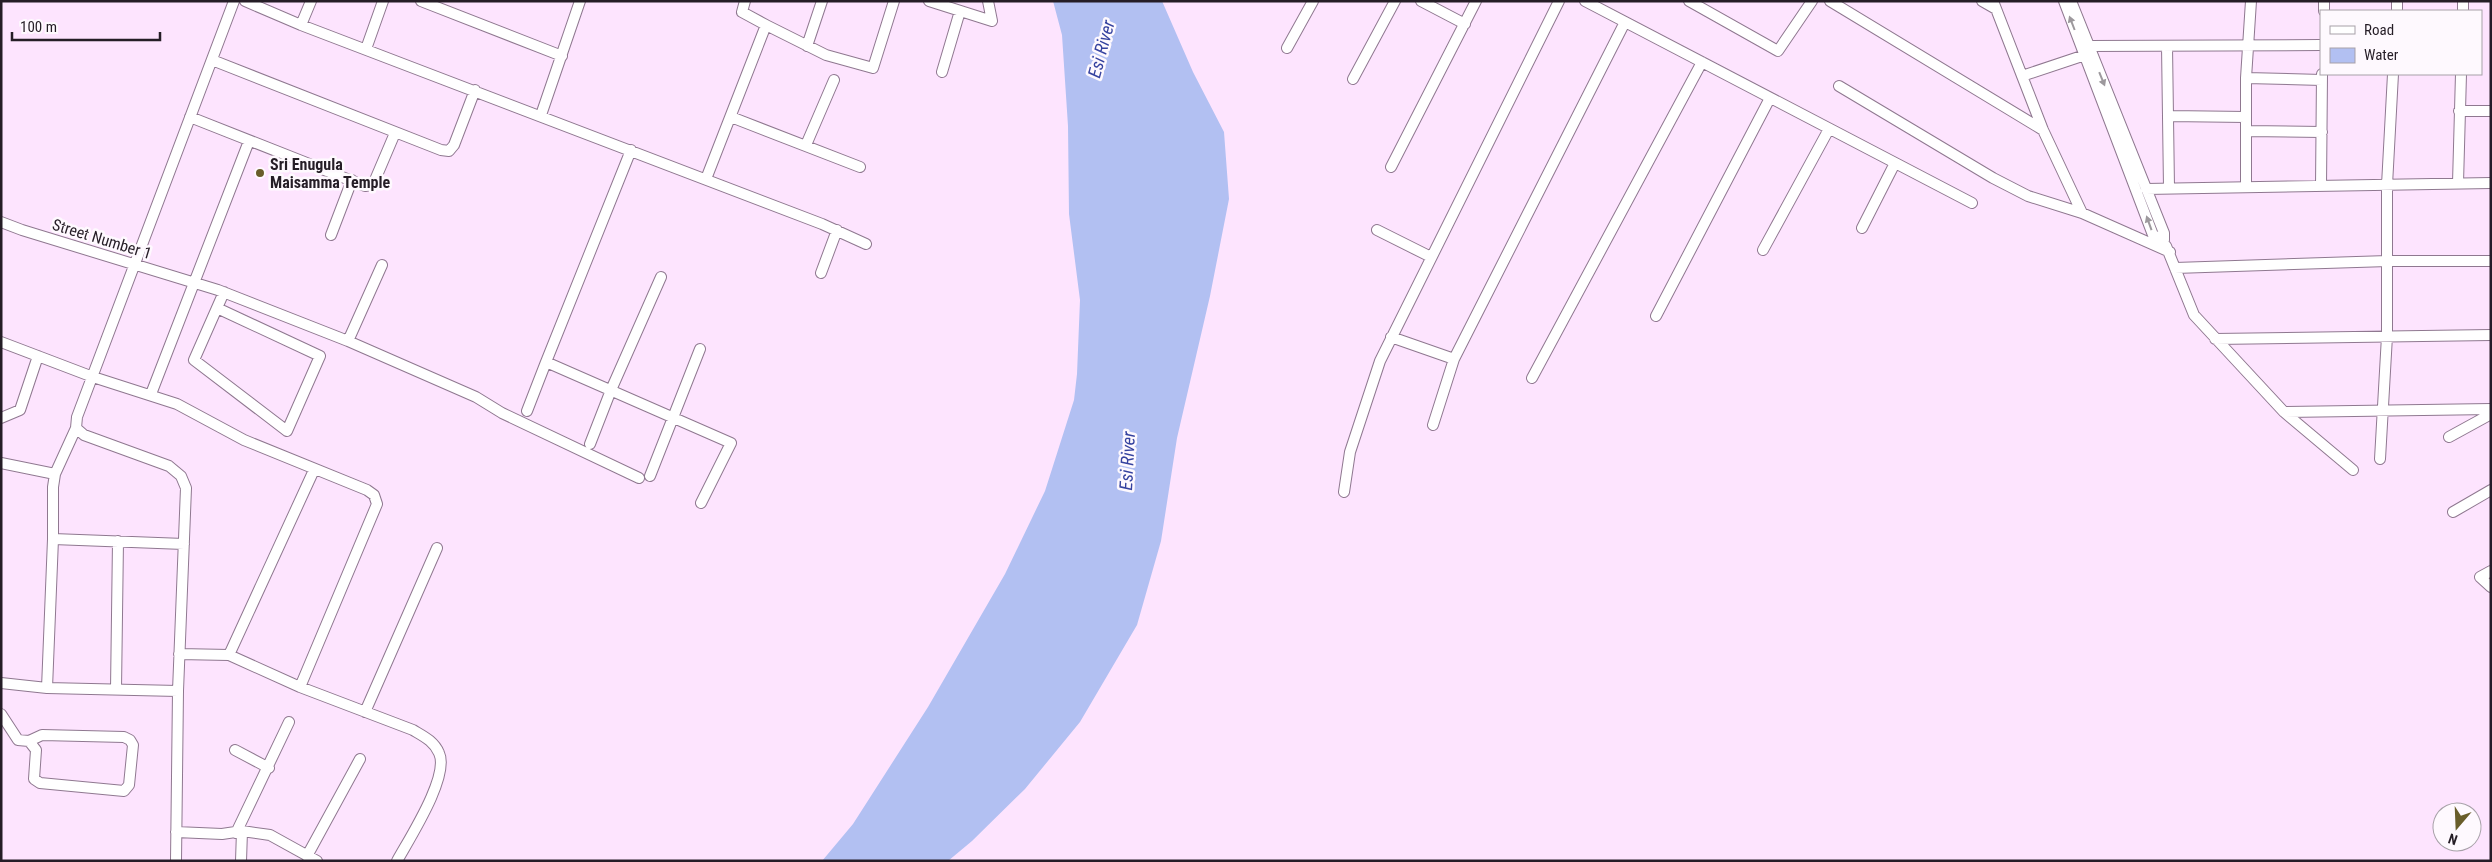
<svg xmlns="http://www.w3.org/2000/svg" width="2492" height="862" font-family="'Roboto Condensed',sans-serif">
  <style>
    .water { fill: #b2c0f2 }
    .lines { fill: none; stroke-linecap: round; stroke-linejoin: round }
    .minor-casing { stroke: #8f7890; stroke-width: 12 }
    .minor { stroke: #fff; stroke-width: 10 }
    .oneway { fill: #9d999d }
    .poi-dot { fill: #695d2a; stroke: #fef9fe; stroke-width: 2 }
    .labels { text-anchor: middle; dominant-baseline: central; stroke-width: 5; stroke-linejoin: round; paint-order: stroke }
    .poi-label { font-size: 16px; font-weight: bold; fill: #251d26; stroke: #fef9fe; text-anchor: start }
    .street-label { font-size: 16px; fill: #251d26; stroke: #fef9fe }
    .water-label { font-size: 18px; font-style: italic; fill: #35429f; stroke: #fef9fe }
  </style>
  <rect width="100%" height="100%" fill="#fde4fe"/>
  <path class="water" d="M1053 1H1162L1193 72 1224 132 1229 199 1210 296 1177 438 1161 541 1137 625 1080 722 1025 789 972 841 948 861H822L853 824 928 707 1005 574 1045 491 1074 400 1077 374 1080 300 1069 214 1068 126 1062 35Z"/>
  <g class="lines">
    <defs>
      <path id="minor" d="M245 1 301 25 822 224 866 244
        M421 1 562 56
        M745 1 742 12 766 25
        M929 1 992 21 988 1
        M1421 1 1465 24
        M1585 1 1972 203
        M1689 1 1778 51 1812 1
        M1830 1 2043 130
        M1982 1 1996 9
        M1993 1 2043 130 2082 213
        M2064 1 2153 235 2164 240V233L2071 1
        M2324 11V1
        M2397 11V1
        M2463 11V1
        M301 25 311 1
        M807 46 822 1
        M2089 46 2321 45
        M2167 46 2169 188
        M1287 48 1313 1
        M366 49 383 1
        M212 60 441 150 449 151 454 145 475 90
        M942 72 960 11
        M2022 76 2085 55
        M2246 78 2322 80
        M1353 79 1395 1
        M1839 86 1993 178 2028 196 2082 213 2170 252
        M2459 111H2491
        M541 115 580 1
        M2169 116 2246 117
        M190 117 365 186 371 185 375 180 395 133
        M731 117 860 167
        M2246 131 2322 132
        M806 145 834 80
        M631 150 546 362 731 443 701 503
        M1391 167 1476 1
        M706 179 766 25 826 55 873 68 894 1
        M2458 183 2461 74
        M2321 186 2322 74
        M2246 187V78L2251 1
        M2146 189 2491 183
        M1 222 22 230 218 290 348 341 476 397 502 413 639 478
        M1862 228 1895 163
        M1377 230 1431 257
        M331 235 352 180
        M2166 246 2194 315 2284 412 2353 470
        M1763 250 1829 129
        M2175 268 2388 261H2491
        M821 273 837 230
        M217 308 320 356 287 431 194 360 224 292
        M1656 316 1770 98
        M1391 337 1454 359
        M2215 339 2491 335
        M348 341 382 265
        M1 342 93 377 177 404 244 440 367 490 374 495 377 504 300 687
        M1532 378 1702 62
        M151 394 249 141
        M527 411 546 362
        M2284 412 2491 409
        M1 418 20 410 38 356
        M1433 425 1454 359 1625 22
        M76 428 84 435 169 466 181 476 186 488 178 691 176 861
        M2449 437 2491 414
        M590 444 611 390 661 277
        M2380 459 2387 336V185L2393 74
        M1 463 55 474
        M650 476 700 349
        M1344 492 1350 452 1380 361 1559 1
        M2453 512 2491 490
        M53 539 184 544
        M2491 571 2480 577 2491 587
        M179 654 229 655 300 687 413 730C423 736 434 741 439 753 450 776 409 839 397 861
        M229 655 314 470
        M1 683 47 688 178 691
        M47 688 53 539V487L55 474 76 428 77 417 234 1
        M116 689 118 541
        M365 712 437 548
        M1 714 18 740 29 741 36 750 34 779 40 783 124 791 129 785 133 745 130 740 124 737 42 735 29 741
        M235 750 269 768
        M176 832 222 834 242 831 270 835 317 861
        M236 833 289 722
        M307 856 360 759
        M241 861 242 831"/>
    </defs>
    <use href="#minor" class="minor-casing"/>
    <use href="#minor" class="minor"/>
  </g>
  <defs><path id="oneway-solid" d="M-6-.8H1V-3.2L6.5 0L1 3.2V.8H-6Z" transform="scale(1.25)"/></defs>
  <g class="oneway">
    <use href="#oneway-solid" transform="translate(2072 23) rotate(-111)"/>
    <use href="#oneway-solid" transform="translate(2102 79) rotate(68)"/>
    <use href="#oneway-solid" transform="translate(2149 223) rotate(-110)"/>
  </g>
  <circle class="poi-dot" cx="260" cy="173" r="5"/>
  <g class="labels">
    <g class="poi-label">
      <text x="270" y="164">Sri Enugula<tspan x="270" dy="18">Maisamma Temple</tspan></text>
    </g>
    <g class="street-label">
      <text transform="translate(102 239) rotate(17)">Street Number 1</text>
    </g>
    <g class="water-label">
      <text transform="translate(1101 49) rotate(-75)">Esi River</text>
      <text transform="translate(1127 461) rotate(-87)">Esi River</text>
    </g>
  </g>
  <rect width="2492" height="862" fill="none" stroke="#251d26" stroke-width="5"/>
  <rect x="2320" y="10" width="162" height="65" fill="#fef9fe" stroke="#a7a1a8"/>
  <rect x="2330" y="26" width="25" height="8" fill="#ffffff" stroke="#a7a1a8"/>
  <text x="2364" y="35" font-size="15" fill="#251d26">Road</text>
  <rect x="2330" y="48" width="25" height="15" fill="#b2c0f2" stroke="#a7a1a8"/>
  <text x="2364" y="60" font-size="15" fill="#251d26">Water</text>
  <g transform="translate(2457 827) rotate(199)"><circle r="24" fill="#fef9fe" stroke="#a7a1a8"/>
  <path d="M0-4L9 19L0 12L-9 19Z" fill="#695d2a"/>
  <text y="-8" font-size="14" font-weight="bold" text-anchor="middle" fill="#251d26">N</text>
  </g>
  <path d="M12 32v8h148v-8" fill="none" stroke="#251d26" stroke-width="2.5"/>
  <text x="20" y="32" font-size="15" fill="#251d26" stroke="#fef9fe" stroke-width="4" paint-order="stroke">100 m</text>
</svg>
